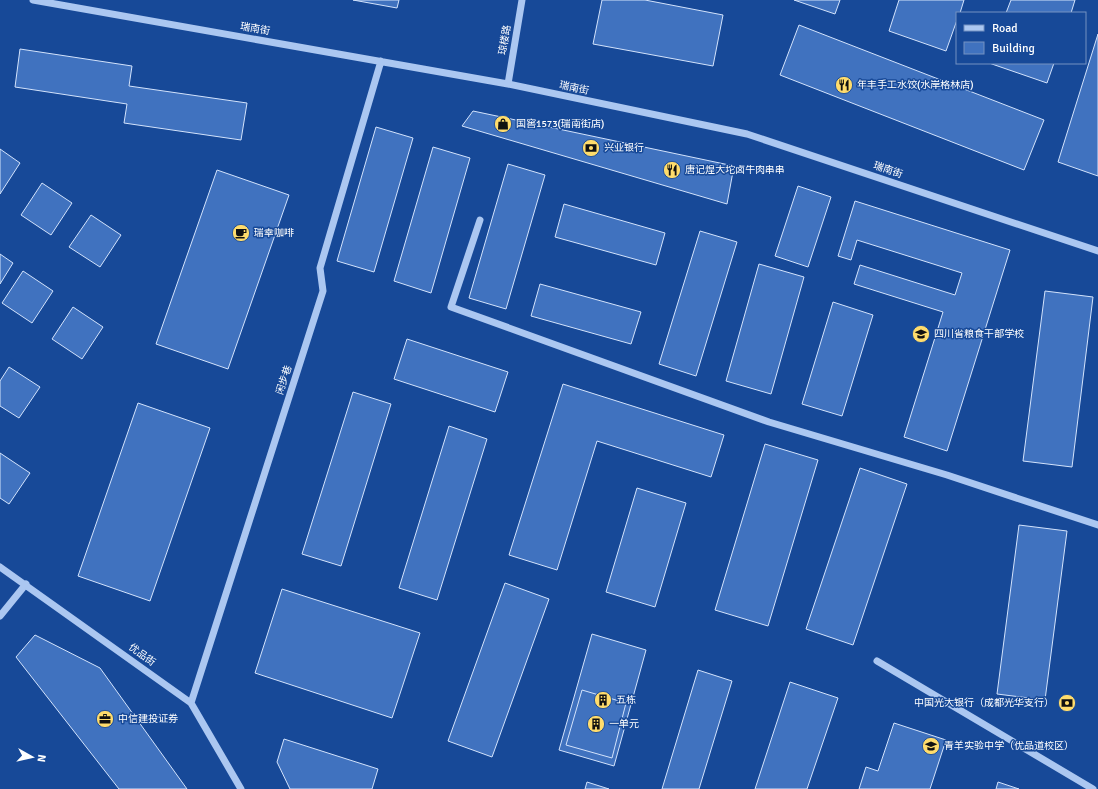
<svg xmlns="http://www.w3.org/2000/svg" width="1098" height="789" font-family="Signika,'Noto Sans SC',sans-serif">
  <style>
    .building { fill: #4072bf; stroke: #d3e3fc }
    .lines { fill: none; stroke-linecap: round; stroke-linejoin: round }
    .minor { stroke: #abc7f1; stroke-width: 7 }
    .labels { text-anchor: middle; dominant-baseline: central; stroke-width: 3; stroke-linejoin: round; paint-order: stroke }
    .street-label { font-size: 10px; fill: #fff; stroke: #174998 }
    .poi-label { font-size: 10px; fill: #fff; stroke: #174998; text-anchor: start }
  </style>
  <rect width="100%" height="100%" fill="#174998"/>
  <path class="building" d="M353 0H399L397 8Z
    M602 0H645L723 15 713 66 593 44Z
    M794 0H840L835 14Z
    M899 0H964L960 13H957V20L946 51 889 31Z
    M1011 0H1075L1071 13H1006Z
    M799 25 1044 120 1024 170 780 75Z
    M1098 34V176L1058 162Z
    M20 49 132 66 129 86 247 103 241 140 124 123 127 104 15 87Z
    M989 63H1054L1047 83Z
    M473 111 734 166 727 204 462 126Z
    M376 127 413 138 374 272 337 261Z
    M433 147 470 158 431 293 394 281Z
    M0 149 20 163 0 194Z
    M508 164 545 175 506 309 469 298Z
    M217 170 289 195 228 369 156 344Z
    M42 183 72 203 51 235 21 215Z
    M798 186 831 197 808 267 775 256Z
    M855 201 1010 250 947 451 904 437 943 312 854 284 860 265 955 295 962 273 857 240 851 260 838 256Z
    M564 204 665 233 656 265 555 237Z
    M91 215 121 235 100 267 69 247Z
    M700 231 737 242 696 376 659 364Z
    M0 254 13 263 0 284Z
    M759 264 804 277 771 394 726 381Z
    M23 271 53 291 32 323 2 303Z
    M540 284 641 312 631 344 531 316Z
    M1045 291 1093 297 1072 467 1023 461Z
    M833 302 873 315 842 416 802 404Z
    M73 307 103 327 82 359 52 339Z
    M407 339 508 372 495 412 394 379Z
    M9 367 40 387 19 418 0 406V381Z
    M563 384 724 435 711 477 597 441 557 570 509 555Z
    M353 392 391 404 341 566 302 554Z
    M138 403 210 428 150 601 78 576Z
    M449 426 487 439 437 600 399 588Z
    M765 444 818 460 768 626 715 610Z
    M0 453 30 473 9 504 0 498Z
    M860 468 907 484 853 645 806 629Z
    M637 488 686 503 655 607 606 592Z
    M1019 525 1067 531 1045 700 997 694Z
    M505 583 549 599 492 757 448 741Z
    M282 589 420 633 392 718 255 673Z
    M592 634 646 650 614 766 559 750Z
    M35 635 100 668 187 789H119L16 657Z
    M698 670 732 681 699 789H662Z
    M790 682 838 698 807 789H755Z
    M582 690 626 703 612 758 566 745Z
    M894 723 946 740 930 789H859L866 767 878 771Z
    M284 739 378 769 372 789H290L277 762Z
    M587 782 609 789H585Z
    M998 782 1019 789H996Z"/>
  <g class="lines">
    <path class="minor" d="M33 0 508 84 747 134 1098 251
      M508 84 522 0
      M480 220 451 307 769 422 947 475 1098 525
      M0 567 191 703 241 789
      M0 616 26 584
      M877 661 1093 789
      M191 703 323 291 320 268 381 61"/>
  </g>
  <defs>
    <symbol id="restaurant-disc" viewBox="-11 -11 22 22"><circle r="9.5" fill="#ffdc6c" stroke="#174998"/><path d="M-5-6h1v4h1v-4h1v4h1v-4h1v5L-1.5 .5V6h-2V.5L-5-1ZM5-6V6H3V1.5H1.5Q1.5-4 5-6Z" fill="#111"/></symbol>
    <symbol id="shop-disc" viewBox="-11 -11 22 22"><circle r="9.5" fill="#ffdc6c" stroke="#174998"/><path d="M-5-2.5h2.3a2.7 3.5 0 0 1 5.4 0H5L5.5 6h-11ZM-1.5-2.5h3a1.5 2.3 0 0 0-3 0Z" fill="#111"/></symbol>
    <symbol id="bank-disc" viewBox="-11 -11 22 22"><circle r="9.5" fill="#ffdc6c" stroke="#174998"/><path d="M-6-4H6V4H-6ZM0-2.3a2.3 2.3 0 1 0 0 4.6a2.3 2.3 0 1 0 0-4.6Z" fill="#111"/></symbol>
    <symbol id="cafe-disc" viewBox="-11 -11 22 22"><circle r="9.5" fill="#ffdc6c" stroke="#174998"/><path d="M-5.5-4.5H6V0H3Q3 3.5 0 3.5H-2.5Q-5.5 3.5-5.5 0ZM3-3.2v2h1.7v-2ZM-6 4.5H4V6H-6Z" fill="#111"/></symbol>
    <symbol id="school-disc" viewBox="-11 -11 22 22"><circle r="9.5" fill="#ffdc6c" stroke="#174998"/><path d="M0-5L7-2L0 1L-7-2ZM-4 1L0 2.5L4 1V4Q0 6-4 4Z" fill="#111"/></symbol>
    <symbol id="building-disc" viewBox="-11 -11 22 22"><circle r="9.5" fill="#ffdc6c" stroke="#174998"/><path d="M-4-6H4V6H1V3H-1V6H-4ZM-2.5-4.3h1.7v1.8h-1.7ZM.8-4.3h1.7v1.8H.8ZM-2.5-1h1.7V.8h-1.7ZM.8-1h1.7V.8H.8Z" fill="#111"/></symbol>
    <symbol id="office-disc" viewBox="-11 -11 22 22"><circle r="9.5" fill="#ffdc6c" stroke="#174998"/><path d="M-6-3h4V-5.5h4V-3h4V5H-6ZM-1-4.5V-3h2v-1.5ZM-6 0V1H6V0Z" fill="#111"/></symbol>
  </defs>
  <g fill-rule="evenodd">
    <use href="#restaurant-disc" x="834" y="75" width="20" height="20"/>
    <use href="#shop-disc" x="493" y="114" width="20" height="20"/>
    <use href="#bank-disc" x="581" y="138" width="20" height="20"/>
    <use href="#restaurant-disc" x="662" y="160" width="20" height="20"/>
    <use href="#cafe-disc" x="231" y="223" width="20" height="20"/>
    <use href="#school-disc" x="911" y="324" width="20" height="20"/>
    <use href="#building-disc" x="593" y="690" width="20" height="20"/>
    <use href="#bank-disc" x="1057" y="693" width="20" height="20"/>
    <use href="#office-disc" x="95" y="709" width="20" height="20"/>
    <use href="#building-disc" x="586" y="714" width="20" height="20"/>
    <use href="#school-disc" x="921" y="736" width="20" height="20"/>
  </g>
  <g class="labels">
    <g class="street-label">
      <text transform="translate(255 29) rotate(10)">瑞南街</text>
      <text transform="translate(505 40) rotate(-80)">琼楼路</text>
      <text transform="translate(574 88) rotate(12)">瑞南街</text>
      <text transform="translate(888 170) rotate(19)">瑞南街</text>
      <text transform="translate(284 380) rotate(-72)">闲步巷</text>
      <text transform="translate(142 655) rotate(36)">优品街</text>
    </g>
    <g class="poi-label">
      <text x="857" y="85">年丰手工水饺(水岸格林店)</text>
      <text x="516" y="124">国窖1573(瑞南街店)</text>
      <text x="604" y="148">兴业银行</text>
      <text x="685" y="170">唐记煌大坨卤牛肉串串</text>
      <text x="254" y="233">瑞幸咖啡</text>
      <text x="934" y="334">四川省粮食干部学校</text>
      <text x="616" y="700">五栋</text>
      <text x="1054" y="703" text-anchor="end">中国光大银行（成都光华支行）</text>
      <text x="118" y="719">中信建投证券</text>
      <text x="609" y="724">一单元</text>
      <text x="944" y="746">青羊实验中学（优品道校区）</text>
    </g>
  </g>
  <rect x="956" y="12" width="130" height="52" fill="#174998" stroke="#7492c1"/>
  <rect x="964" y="25" width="20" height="6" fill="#abc7f1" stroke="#7492c1"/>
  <text x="992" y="32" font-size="12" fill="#ffffff">Road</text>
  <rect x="964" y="42" width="20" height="12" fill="#4072bf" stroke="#7492c1"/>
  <text x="992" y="52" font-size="12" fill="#ffffff">Building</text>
  <g transform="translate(32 757) rotate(98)" stroke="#174998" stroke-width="3" paint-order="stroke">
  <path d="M0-3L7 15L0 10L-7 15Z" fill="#ffffff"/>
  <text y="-6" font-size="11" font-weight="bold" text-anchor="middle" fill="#ffffff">N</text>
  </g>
</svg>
